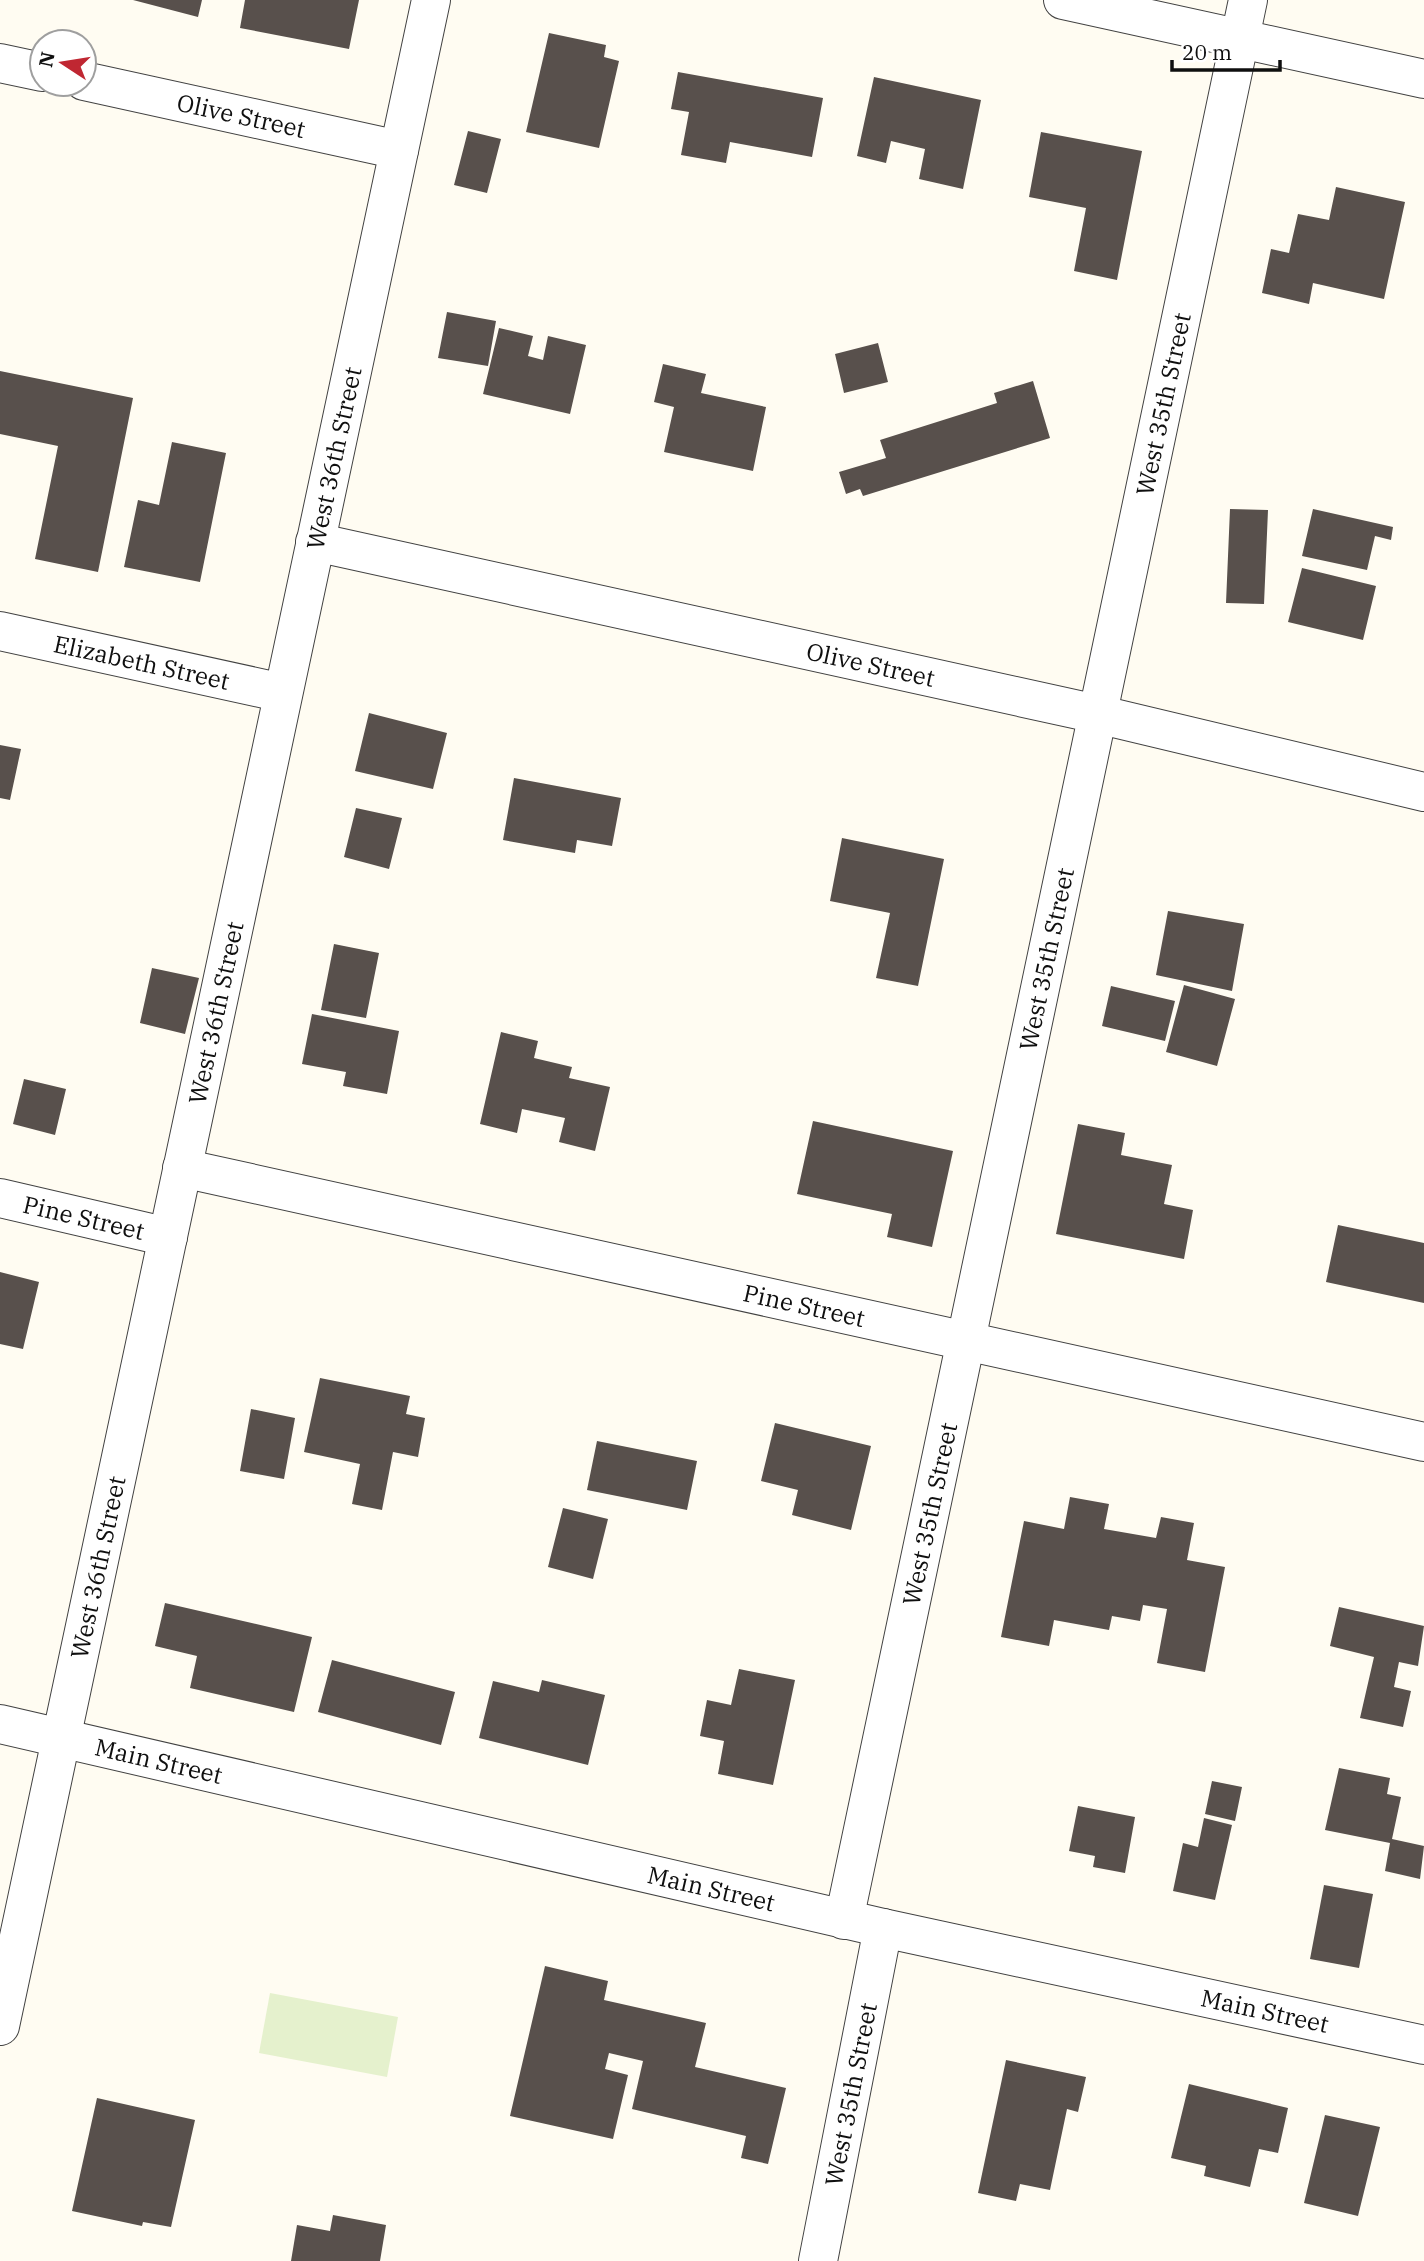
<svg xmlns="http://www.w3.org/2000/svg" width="1424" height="2261" font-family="'IBM Plex Serif',serif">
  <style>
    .pitch { fill: #e5f1cd }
    .building { fill: #58504c }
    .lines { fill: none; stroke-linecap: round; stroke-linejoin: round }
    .minor-casing { stroke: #424242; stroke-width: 40 }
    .minor { stroke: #fff; stroke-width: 38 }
    .labels { text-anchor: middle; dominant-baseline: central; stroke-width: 7; stroke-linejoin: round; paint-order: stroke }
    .street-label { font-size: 24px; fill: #0f0f0f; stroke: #fff }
  </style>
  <rect width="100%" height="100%" fill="#fffcf2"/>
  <path class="pitch" d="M270 1993 398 2017 387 2077 259 2053Z"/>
  <path class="building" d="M133 0H202L198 17Z
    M245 0H359L349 49 240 28Z
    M549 33 606 45 604 57 619 61 599 148 526 132Z
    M678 72 823 98 812 157 730 142 726 163 681 155 689 112 671 109Z
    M874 77 981 100 963 189 919 179 925 149 891 141 886 163 857 156Z
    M468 131 501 139 487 193 454 185Z
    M1041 132 1142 151 1117 280 1074 271 1086 208 1029 197Z
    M1336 187 1405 202 1384 299 1313 283 1309 304 1262 293 1271 249 1289 253 1298 214 1329 220Z
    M447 312 496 321 488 366 438 358Z
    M499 328 533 336 528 356 543 360 548 336 586 345 570 414 483 394Z
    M878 343 888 382 844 393 835 354Z
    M663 364 706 374 701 393 766 407 753 471 664 452 674 407 654 402Z
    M0 371 133 398 98 572 35 559 58 446 0 434Z
    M1033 381 1050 438 863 496 860 489 846 494 839 472 886 458 880 440 997 403 994 393Z
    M172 442 226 453 200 582 124 567 138 500 159 505Z
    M1230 509 1268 510 1264 604 1226 603Z
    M1313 509 1393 527 1391 540 1375 536 1367 570 1302 556Z
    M1302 568 1376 586 1363 640 1288 622Z
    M369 713 447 733 433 789 355 771Z
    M0 745 21 749 10 800 0 798Z
    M514 778 621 798 612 846 577 840 575 853 503 840Z
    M356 808 402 818 389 869 344 857Z
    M842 838 944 859 918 986 876 978 890 913 830 901Z
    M1168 911 1244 924 1232 991 1156 975Z
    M334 944 379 953 366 1018 321 1010Z
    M152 968 199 978 185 1034 140 1023Z
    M1184 985 1235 999 1217 1066 1166 1052Z
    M1111 986 1175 1001 1165 1041 1102 1026Z
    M312 1014 399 1031 387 1094 343 1086 346 1072 302 1064Z
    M501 1032 538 1041 534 1058 572 1067 569 1078 610 1087 595 1151 559 1142 565 1118 522 1109 517 1133 480 1124Z
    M24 1079 66 1089 55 1135 13 1124Z
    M813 1121 953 1151 932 1247 887 1237 892 1214 797 1194Z
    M1078 1124 1125 1133 1121 1155 1172 1165 1164 1204 1193 1210 1184 1259 1056 1234Z
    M1338 1225 1424 1243V1303L1326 1282Z
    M0 1272 39 1282 23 1349 0 1344Z
    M320 1378 410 1396 406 1414 425 1418 418 1457 393 1452 382 1510 352 1504 360 1464 304 1452Z
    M251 1409 295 1418 284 1479 240 1471Z
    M775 1423 871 1446 851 1530 792 1515 798 1490 761 1481Z
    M597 1441 697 1461 687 1510 587 1490Z
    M1070 1497 1109 1504 1104 1529 1156 1538 1161 1517 1194 1523 1187 1560 1225 1567 1205 1672 1157 1663 1167 1609 1143 1605 1140 1621 1112 1616 1109 1630 1054 1620 1049 1646 1001 1637 1024 1521 1064 1529Z
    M563 1508 608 1519 593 1579 548 1567Z
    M165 1603 312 1637 294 1712 190 1688 197 1656 155 1646Z
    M1339 1607 1424 1626 1418 1666 1399 1662 1394 1687 1411 1691 1403 1727 1360 1718 1374 1657 1330 1646Z
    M332 1660 455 1692 441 1745 318 1712Z
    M739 1669 795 1680 773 1785 718 1774 724 1741 700 1736 707 1700 731 1705Z
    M542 1680 605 1695 588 1765 479 1738 493 1681 539 1692Z
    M1339 1768 1390 1778 1387 1794 1401 1797 1392 1839 1424 1846 1420 1879 1385 1871 1390 1843 1325 1830Z
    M1212 1781 1242 1787 1235 1821 1205 1814Z
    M1078 1806 1135 1817 1125 1873 1093 1867 1095 1856 1069 1851Z
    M1204 1818 1232 1825 1215 1900 1173 1891 1183 1843 1198 1847Z
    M1324 1885 1373 1894 1359 1968 1310 1959Z
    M545 1966 608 1981 604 2000 706 2023 695 2067 786 2088 768 2164 741 2158 746 2136 632 2109 643 2061 609 2053 605 2069 628 2075 613 2139 510 2116Z
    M1006 2060 1086 2077 1078 2112 1067 2109 1050 2190 1020 2184 1016 2201 978 2193Z
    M1189 2084 1288 2108 1278 2153 1259 2149 1250 2187 1204 2176 1206 2166 1171 2158Z
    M97 2098 195 2120 171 2227 143 2222 142 2226 72 2211Z
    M1325 2115 1380 2127 1358 2216 1304 2203Z
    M333 2215 386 2225 380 2261H291L297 2225 330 2231Z"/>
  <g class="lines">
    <defs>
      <g id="minor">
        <path d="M1063 0 1424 79"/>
        <path d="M0 63 42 72"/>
        <path id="s1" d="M84 81 399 150"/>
        <path id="s2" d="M315 542 1097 714 1424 792"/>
        <path id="s3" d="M0 631 283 693"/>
        <path id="s4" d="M182 1168 1424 1442"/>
        <path id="s5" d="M0 1198 168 1237"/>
        <path id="s6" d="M0 1724 883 1928 1424 2045"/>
        <path id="s7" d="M844 1920 1248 0"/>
        <path id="s8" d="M0 2026 431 0"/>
        <path id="s9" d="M818 2261 883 1928"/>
      </g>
    </defs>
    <use href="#minor" class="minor-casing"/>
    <use href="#minor" class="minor"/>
  </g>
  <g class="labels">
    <g class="street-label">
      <text stroke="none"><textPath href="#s1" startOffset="161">Olive Street</textPath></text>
      <text stroke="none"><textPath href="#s7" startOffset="1549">West 35th Street</textPath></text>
      <text stroke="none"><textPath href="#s8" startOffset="1603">West 36th Street</textPath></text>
      <text stroke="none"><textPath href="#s3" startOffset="145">Elizabeth Street</textPath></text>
      <text stroke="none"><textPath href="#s2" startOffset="569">Olive Street</textPath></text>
      <text stroke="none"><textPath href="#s7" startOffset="982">West 35th Street</textPath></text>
      <text stroke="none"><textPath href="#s8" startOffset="1036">West 36th Street</textPath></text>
      <text stroke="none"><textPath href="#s5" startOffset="86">Pine Street</textPath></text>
      <text stroke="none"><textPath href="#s4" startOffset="637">Pine Street</textPath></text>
      <text stroke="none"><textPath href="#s7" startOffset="415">West 35th Street</textPath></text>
      <text stroke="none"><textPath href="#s8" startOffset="469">West 36th Street</textPath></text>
      <text stroke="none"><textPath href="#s6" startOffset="163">Main Street</textPath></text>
      <text stroke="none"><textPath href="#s6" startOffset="730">Main Street</textPath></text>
      <text stroke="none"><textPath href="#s6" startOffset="1297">Main Street</textPath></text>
      <text stroke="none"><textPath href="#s9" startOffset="170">West 35th Street</textPath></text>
    </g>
  </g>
  <g transform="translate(63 63) rotate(282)"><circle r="33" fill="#ffffff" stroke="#9f9f9f" stroke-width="2"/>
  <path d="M0-5L12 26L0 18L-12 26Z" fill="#c02732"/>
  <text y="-10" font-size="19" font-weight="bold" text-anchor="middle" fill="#0f0f0f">N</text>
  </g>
  <path d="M1172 60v10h108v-10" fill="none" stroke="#0f0f0f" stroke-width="3.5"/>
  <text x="1182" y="60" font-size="21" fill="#0f0f0f" stroke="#ffffff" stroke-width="5" paint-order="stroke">20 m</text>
</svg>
